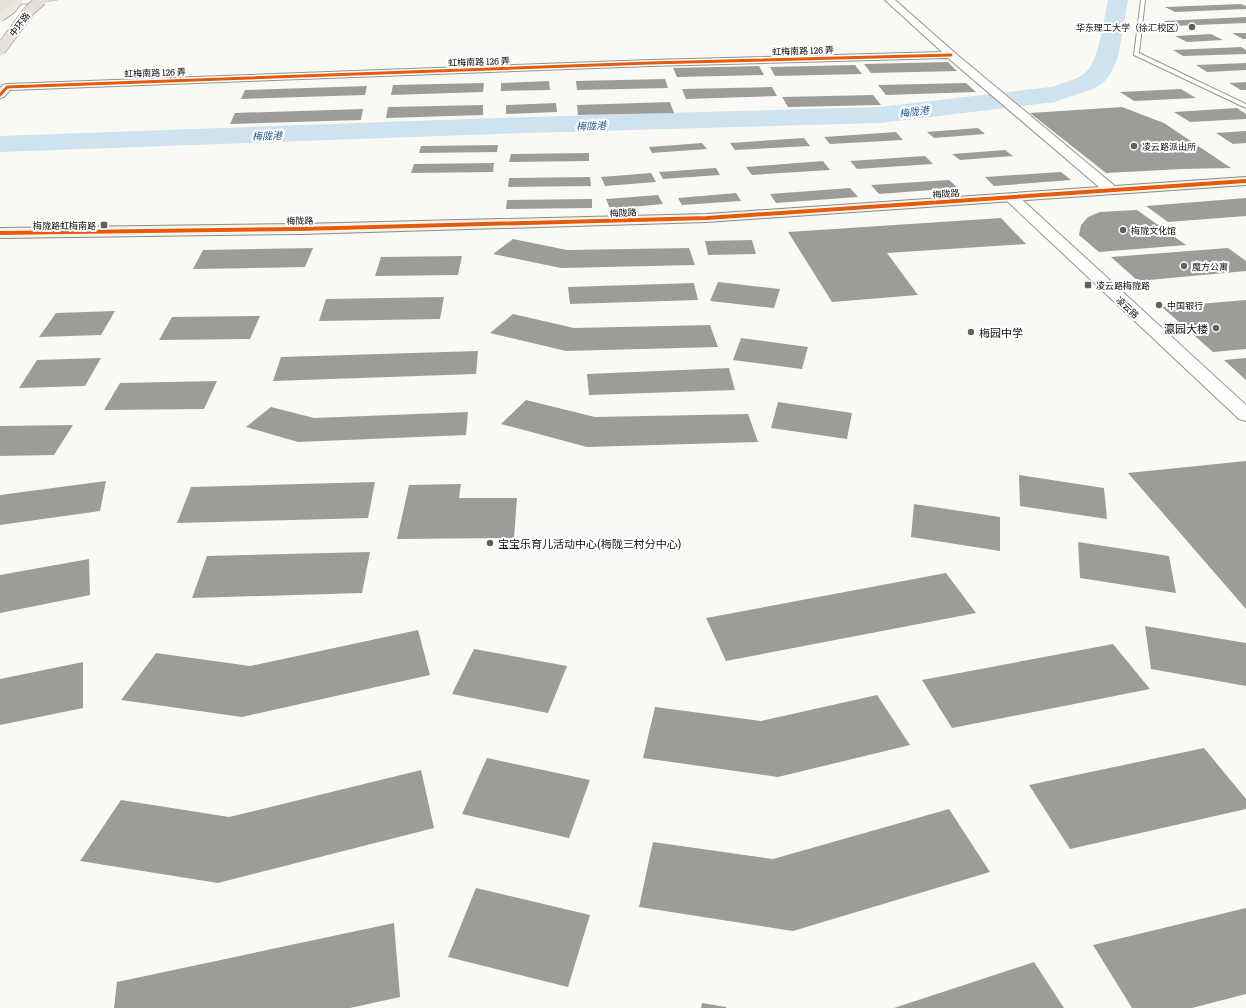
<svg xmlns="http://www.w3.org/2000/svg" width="1246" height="1008" font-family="Literata,'Noto Sans SC',serif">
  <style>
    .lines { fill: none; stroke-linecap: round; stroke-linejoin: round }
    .river { fill: #cee2f0; fill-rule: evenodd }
    .building { fill: #9e9c99 }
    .lane-casing { stroke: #949492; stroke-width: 2 }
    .street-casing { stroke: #949492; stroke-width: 2 }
    .secondary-casing { stroke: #8b8b88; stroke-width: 2 }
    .lane { fill: #fefefd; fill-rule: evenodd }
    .street { fill: #fefefd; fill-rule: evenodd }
    .secondary { fill: #f4f3eb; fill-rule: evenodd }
    .rail { stroke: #d5c7c6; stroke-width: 1.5 }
    .primary-bridge-casing { stroke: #82827f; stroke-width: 12; stroke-linecap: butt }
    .highway-bridge-casing { stroke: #82827f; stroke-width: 12; stroke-linecap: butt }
    .primary-bridge { stroke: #eae7db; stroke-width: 11 }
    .highway-bridge { stroke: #e7e0d8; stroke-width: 11 }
    .cycleway-far1-casing { stroke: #fff; stroke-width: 4 }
    .cycleway-casing { stroke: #fff; stroke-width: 5.5 }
    .cycleway-far1 { stroke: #e8590c; stroke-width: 3 }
    .cycleway { stroke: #e8590c; stroke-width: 4 }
    .poi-dot { fill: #61615e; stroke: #fff; stroke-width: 1.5 }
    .labels { text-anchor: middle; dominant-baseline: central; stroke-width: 4; stroke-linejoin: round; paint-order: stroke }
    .far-street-label { font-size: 9px; fill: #0e0e0e; stroke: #fff }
    .far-poi-label { font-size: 9px; fill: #0e0e0e; stroke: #fff; text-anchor: start }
    .far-water-label { font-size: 10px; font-style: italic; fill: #255b92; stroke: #fff }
    .poi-label { font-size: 11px; fill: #0e0e0e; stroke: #fff; text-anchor: start }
  </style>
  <rect width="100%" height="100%" fill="#fafaf4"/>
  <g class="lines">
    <path class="river" d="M1108 0H1128L1119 52 1116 62 1109 76 1104 82 1095 88 1055 102 880 123 527 133 0 152V136L527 117 880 107 1051 87C1063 83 1077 80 1086 72 1099 61 1104 17 1108 0Z"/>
  </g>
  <path class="building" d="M1241 4 1246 6V9L1175 12 1165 7Z
    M1246 17V23L1173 26 1163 21Z
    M1232 33H1246V39H1243Z
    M1211 34 1223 40 1187 42 1175 36Z
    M1241 47 1246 50V54L1183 56 1173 50Z
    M948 62 957 71 871 73 864 64Z
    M1246 63V70L1207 72 1196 65Z
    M855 65 862 74 775 76 770 67Z
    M759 66 764 75 677 77 673 68Z
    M665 79 668 88 577 90 576 81Z
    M549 81 550 90 501 91V83Z
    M1246 82V90H1241L1229 83Z
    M484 83 483 92 391 95 393 85Z
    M966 83 976 92 886 95 878 85Z
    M367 86 365 95 241 99 245 90Z
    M772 87 777 96 686 99 682 89Z
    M1181 89 1196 98 1134 101 1120 92Z
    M873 95 881 105 788 107 782 97Z
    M670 102 674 113 578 115 577 105Z
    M556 103 557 112 506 114V105Z
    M483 105V115L386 118 388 107Z
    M1122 107 1164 123 1231 168 1182 169 1106 173 1030 113Z
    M1237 108 1246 114V119L1190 122 1174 112Z
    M363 109 361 120 230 124 235 113Z
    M978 128 985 134 934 138 927 132Z
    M1246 131V143L1233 144 1216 133Z
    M896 132 903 140 830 144 824 137Z
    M804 138 810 146 735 150 730 143Z
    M702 143 707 149 652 153 649 147Z
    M498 145 497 152 419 153 421 146Z
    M1005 150 1013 156 960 160 952 154Z
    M589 153V161L509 162 511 154Z
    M925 156 933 164 857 169 850 161Z
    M823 161 830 170 752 175 746 167Z
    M494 163 493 172 411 173 414 164Z
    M716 168 720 175 663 179 659 172Z
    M1061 172 1071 180 994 186 985 177Z
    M651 173 656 182 605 186 601 177Z
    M590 177 591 186 508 187 509 178Z
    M949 180 958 188 879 194 871 185Z
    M850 188 858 197 776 203 770 194Z
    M736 193 741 201 682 205 678 198Z
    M658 195 663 204 610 209 606 199Z
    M1246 198V216L1168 222 1146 206Z
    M592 199V208L506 209 507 200Z
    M1137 210 1186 245 1099 252 1079 235 1081 225 1088 217 1100 212Z
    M1001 218 1026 244 887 253 918 295 832 302 788 232Z
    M513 239 567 250 689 248 695 265 561 268 493 254Z
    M752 240 756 254 708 255 705 241Z
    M313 248 305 267 193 269 203 250Z
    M1228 248 1246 261V271L1138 281 1111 257Z
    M462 256 458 275 375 276 381 257Z
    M718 282 780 289 774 308 710 301Z
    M694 283 698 300 570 304 568 287Z
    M444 297 440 319 319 321 326 299Z
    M1246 300V349L1213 352 1162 307Z
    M115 311 101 335 39 337 56 313Z
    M513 314 574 328 710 325 718 347 566 351 490 333Z
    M260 316 250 339 159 340 172 317Z
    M741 338 808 347 802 369 733 360Z
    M478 351 476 374 273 381 281 357Z
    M101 358 85 386 19 388 37 360Z
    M1246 358V380L1224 360Z
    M729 368 735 390 589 395 587 374Z
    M217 381 204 409 104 410 120 383Z
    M526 400 595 417 748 414 758 442 587 447 501 424Z
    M778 402 852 413 847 439 771 428Z
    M271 407 314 418 468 412 466 435 298 442 246 427Z
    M73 425 54 455 0 456V426Z
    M1246 461V609L1128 473Z
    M1019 475 1104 488 1107 519 1020 506Z
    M106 481 100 511 0 525V495Z
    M375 482 368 518 177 523 191 487Z
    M461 484 459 498H517L514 538 397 539 409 485Z
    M914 504 1000 517V551L911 537Z
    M1078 542 1169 556 1176 593 1080 578Z
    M370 552 362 593 192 598 207 556Z
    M89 559 90 595 0 613V575Z
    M946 573 976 613 726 661 706 618Z
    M1145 626 1246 643V686L1151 669Z
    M418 630 430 675 242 717 121 700 156 653 250 666Z
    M1113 644 1150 689 952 728 922 680Z
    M474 649 567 666 548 713 452 694Z
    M83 662V708L0 725V679Z
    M877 695 910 745 778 777 643 758 655 707 761 721Z
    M1204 748 1246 799V809L1070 849 1029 785Z
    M487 758 590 780 569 838 462 814Z
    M421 770 434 828 218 883 80 861 121 800 229 817Z
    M949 809 990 872 793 931 639 907 653 842 773 859Z
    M476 888 590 915 568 987 448 957Z
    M1246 908V994L1192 1008H1132L1093 945Z
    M394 923 400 997 350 1008H114L117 982Z
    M1034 962 1064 1008H894Z
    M702 1003 726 1007V1008H701Z"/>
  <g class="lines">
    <defs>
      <path id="lane" d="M1141 0H1145L1139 53 1246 104V108L1134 55Z"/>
      <path id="street" d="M885 0H895L955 53 1116 187 1118 190 1116 193H1106L948 58 650 66 10 90 4 97 0 98V88L3 85 7 84 650 60 942 52Z
        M1012 194 1017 195 1246 405V421L1239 419 1007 201 1005 198 1007 195Z"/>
      <path id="secondary" d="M1246 177V185L707 222 301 234 0 238V228L301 224 707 214Z"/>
    </defs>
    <use href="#lane" class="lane-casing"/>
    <use href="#street" class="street-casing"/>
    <use href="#secondary" class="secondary-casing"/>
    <use href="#lane" class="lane"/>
    <use href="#street" class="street"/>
    <use href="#secondary" class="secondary"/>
    <path class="rail" d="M0 7 57 0"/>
    <defs>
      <path id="primary-bridge" d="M0 16 10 9 17 0"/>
      <path id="highway-bridge" d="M0 7 8 0
        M0 50 30 10 41 0"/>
    </defs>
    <use href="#primary-bridge" class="primary-bridge-casing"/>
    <use href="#highway-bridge" class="highway-bridge-casing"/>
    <use href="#primary-bridge" class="primary-bridge"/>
    <use href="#highway-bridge" class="highway-bridge"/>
    <defs>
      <path id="cycleway-far1" d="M0 95 7 87 650 63 951 55"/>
      <path id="cycleway" d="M0 233 301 229 707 218 1246 181"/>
    </defs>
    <use href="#cycleway-far1" class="cycleway-far1-casing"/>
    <use href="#cycleway" class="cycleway-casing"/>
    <use href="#cycleway-far1" class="cycleway-far1"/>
    <use href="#cycleway" class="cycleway"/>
  </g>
  <g class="poi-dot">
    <circle cx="1192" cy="27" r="4"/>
    <circle cx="1134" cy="146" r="4"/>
    <rect x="100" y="221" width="8" height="8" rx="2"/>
    <circle cx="1123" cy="230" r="4"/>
    <circle cx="1184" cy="266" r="4"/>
    <rect x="1084" y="281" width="8" height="8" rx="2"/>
    <circle cx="1159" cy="305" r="4"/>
    <circle cx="1216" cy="328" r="4"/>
    <circle cx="971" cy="332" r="4"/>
    <circle cx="490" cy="543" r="4"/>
  </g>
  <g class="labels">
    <g class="far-street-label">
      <text transform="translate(19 24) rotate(-53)">中环路</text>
      <text transform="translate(803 50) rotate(-2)">虹梅南路 126 弄</text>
      <text transform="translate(479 61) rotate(-2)">虹梅南路 126 弄</text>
      <text transform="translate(155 72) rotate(-2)">虹梅南路 126 弄</text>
      <text transform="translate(946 193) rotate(-4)">梅陇路</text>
      <text transform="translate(623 212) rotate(-2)">梅陇路</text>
      <text transform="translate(300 220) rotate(-1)">梅陇路</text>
      <text transform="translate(1128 307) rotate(43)">凌云路</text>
    </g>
    <g class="far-poi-label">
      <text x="1184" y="27" text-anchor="end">华东理工大学（徐汇校区）</text>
      <text x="1142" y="146">凌云路派出所</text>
      <text x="96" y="225" text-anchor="end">梅陇路虹梅南路</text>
      <text x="1131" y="230">梅陇文化馆</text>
      <text x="1192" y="266">魔方公寓</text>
      <text x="1096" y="285">凌云路梅陇路</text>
      <text x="1167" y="305">中国银行</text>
    </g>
    <g class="far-water-label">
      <text transform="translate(914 111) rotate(-7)">梅陇港</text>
      <text transform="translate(591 125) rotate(-2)">梅陇港</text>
      <text transform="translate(267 135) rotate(-2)">梅陇港</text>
    </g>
    <g class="poi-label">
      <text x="1208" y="328" text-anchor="end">瀛园大楼</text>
      <text x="979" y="332">梅园中学</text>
      <text x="498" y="543">宝宝乐育儿活动中心(梅陇三村分中心)</text>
    </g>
  </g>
</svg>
